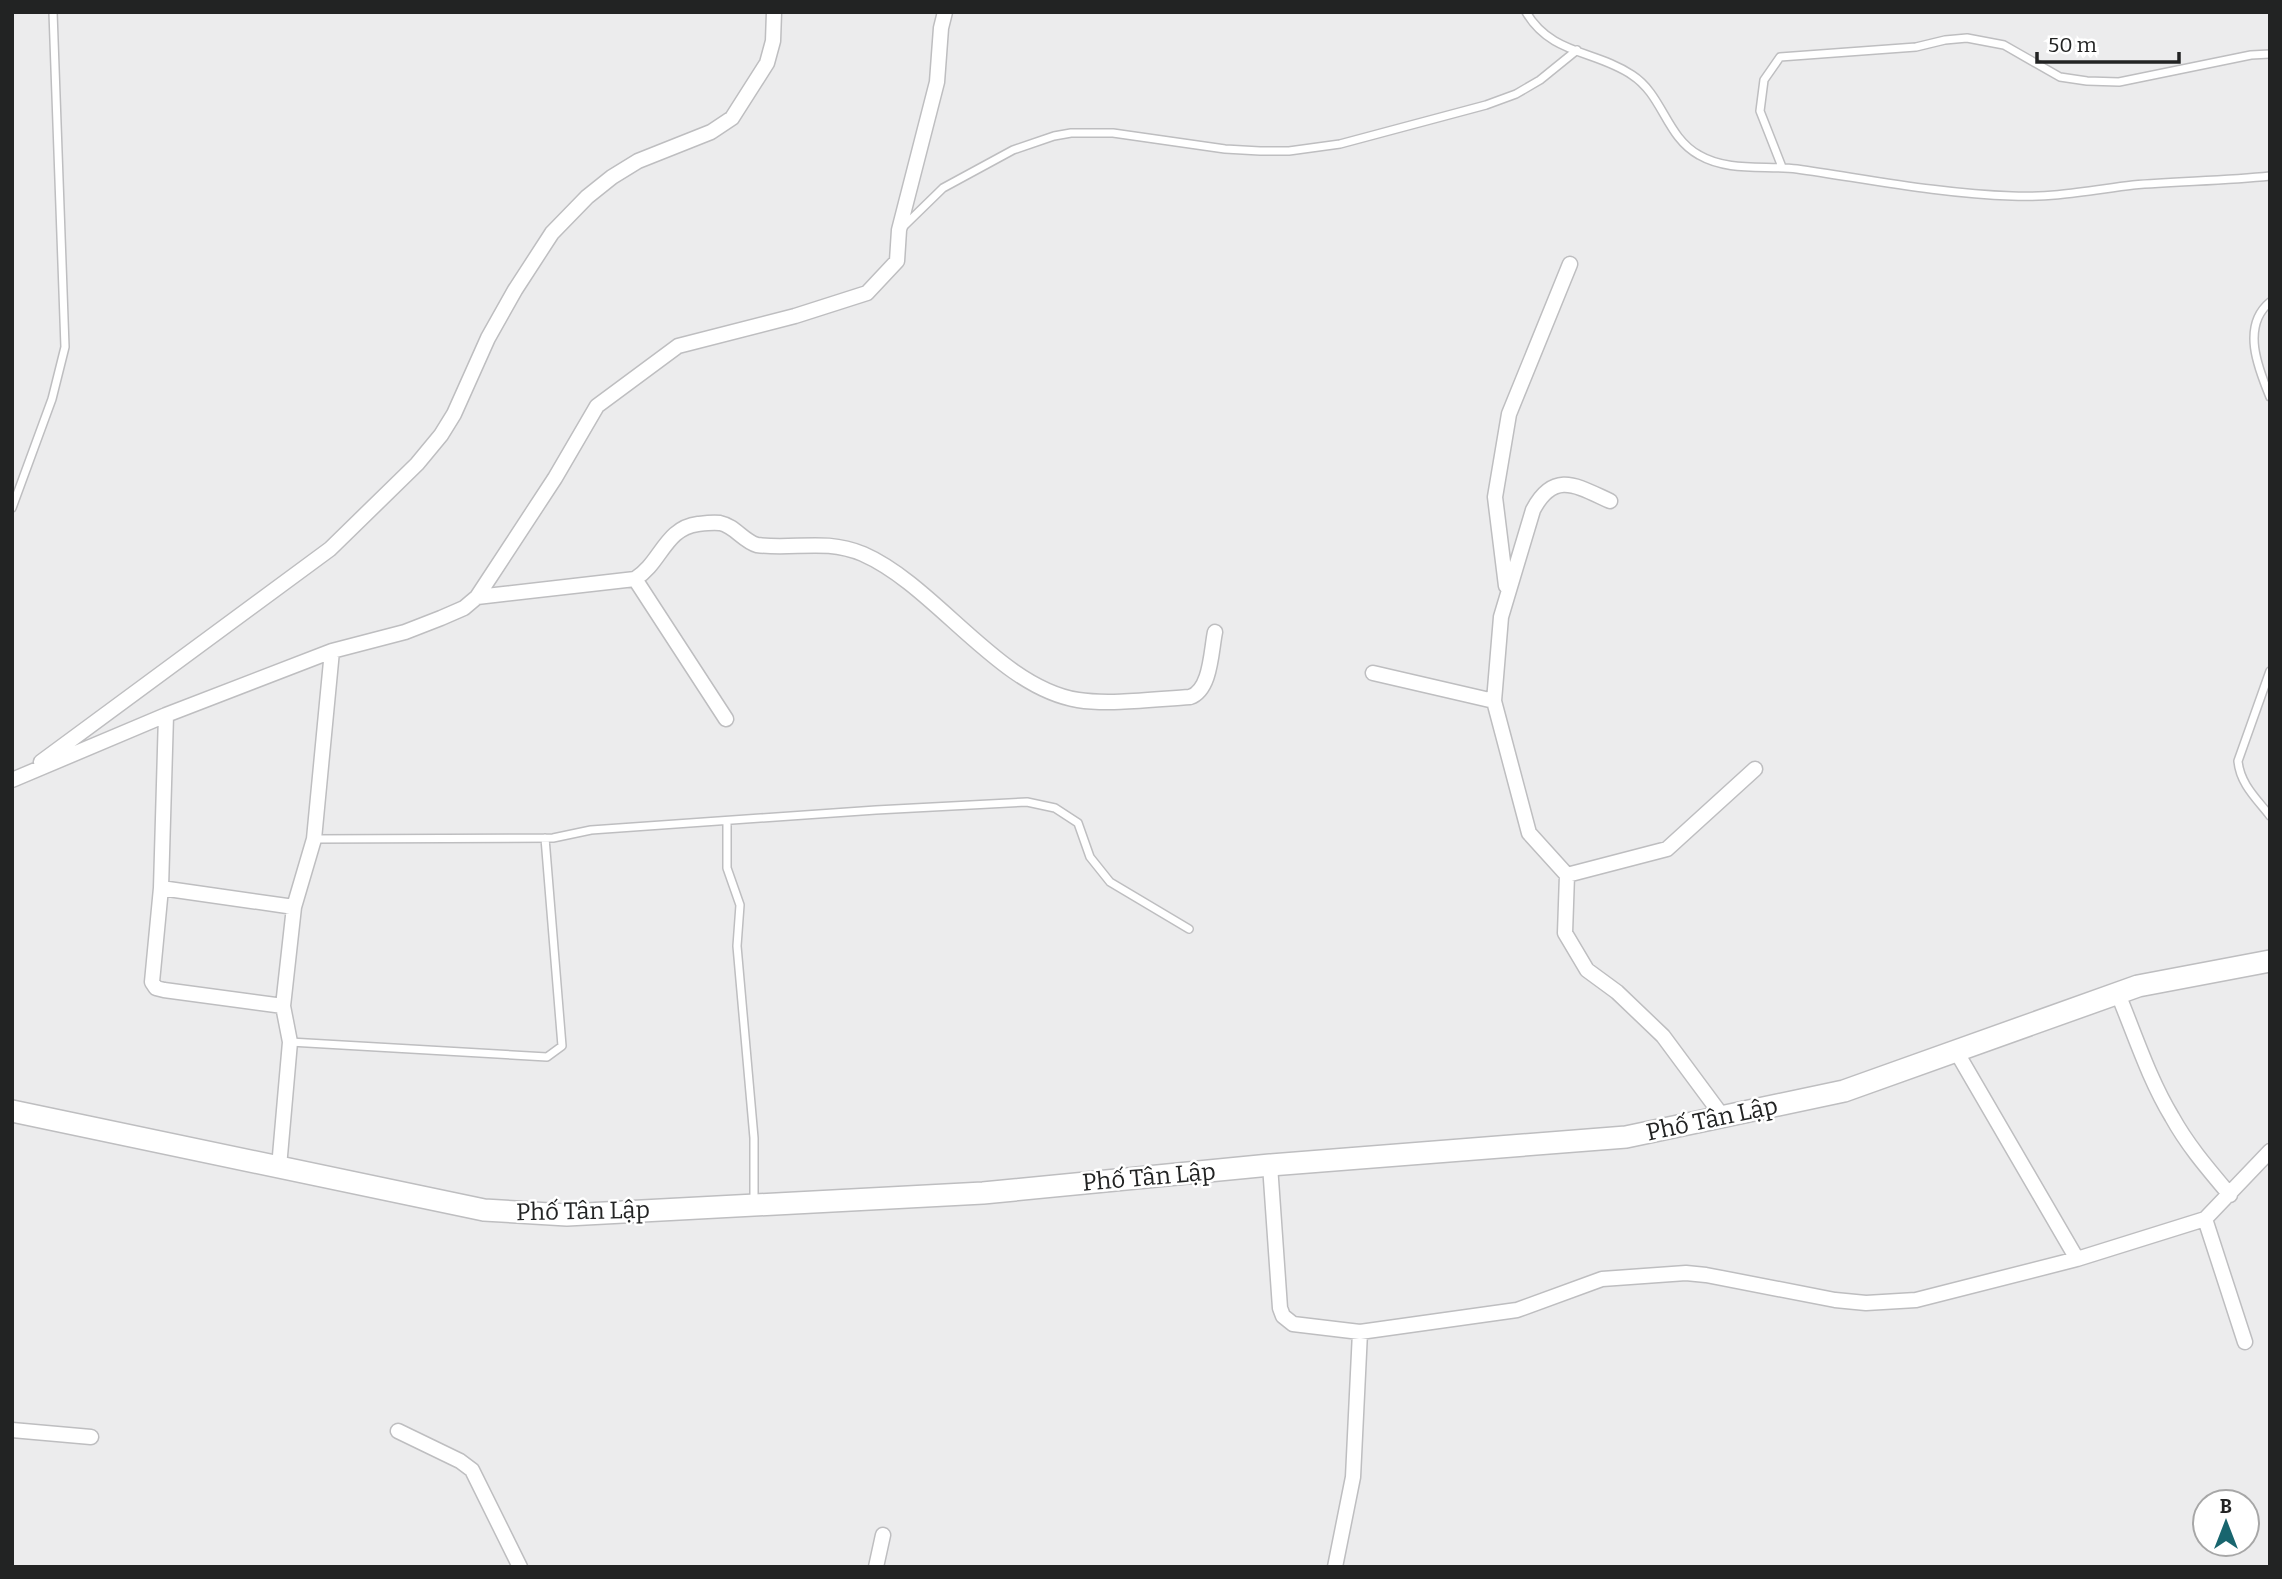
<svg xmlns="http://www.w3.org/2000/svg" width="2282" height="1579" font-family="Bitter,serif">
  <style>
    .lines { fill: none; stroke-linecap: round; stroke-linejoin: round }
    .lane-casing { stroke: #bebec0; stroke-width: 10 }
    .street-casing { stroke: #bebec0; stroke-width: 17 }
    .secondary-casing { stroke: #bebec0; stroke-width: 24 }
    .lane { stroke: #fff; stroke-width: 7 }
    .street { stroke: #fff; stroke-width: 14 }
    .secondary { stroke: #fff; stroke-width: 21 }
    .labels { text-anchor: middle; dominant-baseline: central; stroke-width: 5; stroke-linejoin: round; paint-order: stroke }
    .street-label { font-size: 24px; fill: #222323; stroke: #fff }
  </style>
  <rect width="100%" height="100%" fill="#ececed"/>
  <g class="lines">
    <defs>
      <path id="lane" d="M1526 12C1551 55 1595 50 1632 75 1663 95 1666 137 1699 155 1728 172 1765 165 1797 169 1867 179 1942 194 2012 196 2053 198 2092 190 2133 185 2178 181 2224 181 2270 176
        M1782 167 1760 111 1764 80 1780 57 1916 47 1945 40 1967 38 2004 45 2060 77 2087 81 2119 82 2251 55 2270 54
        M904 226 943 188 1013 150 1054 136 1071 133H1113L1225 149 1260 151H1289L1340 144 1486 105 1516 94 1540 80 1577 50
        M2270 302C2241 326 2258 368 2270 397
        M12 508 52 399 65 347 53 12
        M2270 671 2238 761C2240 784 2257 799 2270 816
        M727 821V868L740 905 737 946 754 1138V1202
        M314 839 553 838 591 830 876 810 1027 802 1055 808 1078 823 1090 857 1110 882 1189 929
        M290 1042 547 1057 562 1046 545 838"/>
      <path id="street" d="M1610 501C1577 486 1554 470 1533 510L1501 617 1494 701 1529 833 1567 875 1565 933 1587 970 1617 992 1663 1036 1723 1117
        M635 579 726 719
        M1506 586 1495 497 1509 414 1570 264
        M477 597 635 579C661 563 665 528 698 524 706 523 713 522 720 523 735 526 743 541 757 545 795 550 824 538 863 554 936 586 998 687 1078 700 1110 705 1157 699 1190 697 1211 690 1211 651 1215 632
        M1373 673 1494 701
        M166 715 161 888 152 982 156 988 164 990 283 1006
        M41 762 330 549 417 464 441 435 454 414 488 338 515 290 552 233 587 197 612 177 638 161 711 132 732 118 767 63 773 41 774 12
        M12 780 166 715 332 651 405 632 441 618 464 608 477 597 555 478 597 406 678 346 795 316 867 293 897 261 899 230 937 82 941 28 945 12
        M1567 875 1667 849 1755 769
        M161 888 294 907
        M2118 994C2135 1035 2149 1079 2172 1117 2188 1146 2209 1170 2230 1195
        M1956 1051 2077 1259
        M1270 1165 1280 1308 1283 1316 1293 1324 1360 1332 1517 1310 1602 1279 1686 1273 1706 1275 1835 1300 1866 1303 1916 1300 2077 1259 2205 1219 2270 1151
        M279 1167 290 1042 283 1006 294 907 314 839 332 651
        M2205 1219 2245 1342
        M12 1430 91 1437
        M398 1431 460 1461 472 1470 520 1567
        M876 1567 883 1535
        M1335 1567 1353 1477 1360 1332"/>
      <path id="secondary" d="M12 1111 484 1210 567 1215 983 1193 1270 1165 1626 1137 1844 1091 2138 986 2270 961"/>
    </defs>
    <use href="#lane" class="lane-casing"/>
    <use href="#street" class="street-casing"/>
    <use href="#secondary" class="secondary-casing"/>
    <use href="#lane" class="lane"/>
    <use href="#street" class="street"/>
    <use href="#secondary" class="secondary"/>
  </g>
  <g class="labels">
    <g class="street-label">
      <text transform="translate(1712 1119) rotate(-12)">Phố Tân Lập</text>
      <text transform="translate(1149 1177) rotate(-5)">Phố Tân Lập</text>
      <text transform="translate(583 1211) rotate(-1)">Phố Tân Lập</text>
    </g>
  </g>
  <rect width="2282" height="1579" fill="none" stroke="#222323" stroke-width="28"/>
  <g transform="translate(2226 1523)"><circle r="33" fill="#ffffff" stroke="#a7a7a7" stroke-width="2"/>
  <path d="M0-5L12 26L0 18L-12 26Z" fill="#18656e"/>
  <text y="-10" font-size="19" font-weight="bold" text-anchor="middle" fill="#222323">B</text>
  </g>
  <path d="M2037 52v10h142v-10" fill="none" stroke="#222323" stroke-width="3.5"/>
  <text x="2048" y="52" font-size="21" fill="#222323" stroke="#ffffff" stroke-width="5" paint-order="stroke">50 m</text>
</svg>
